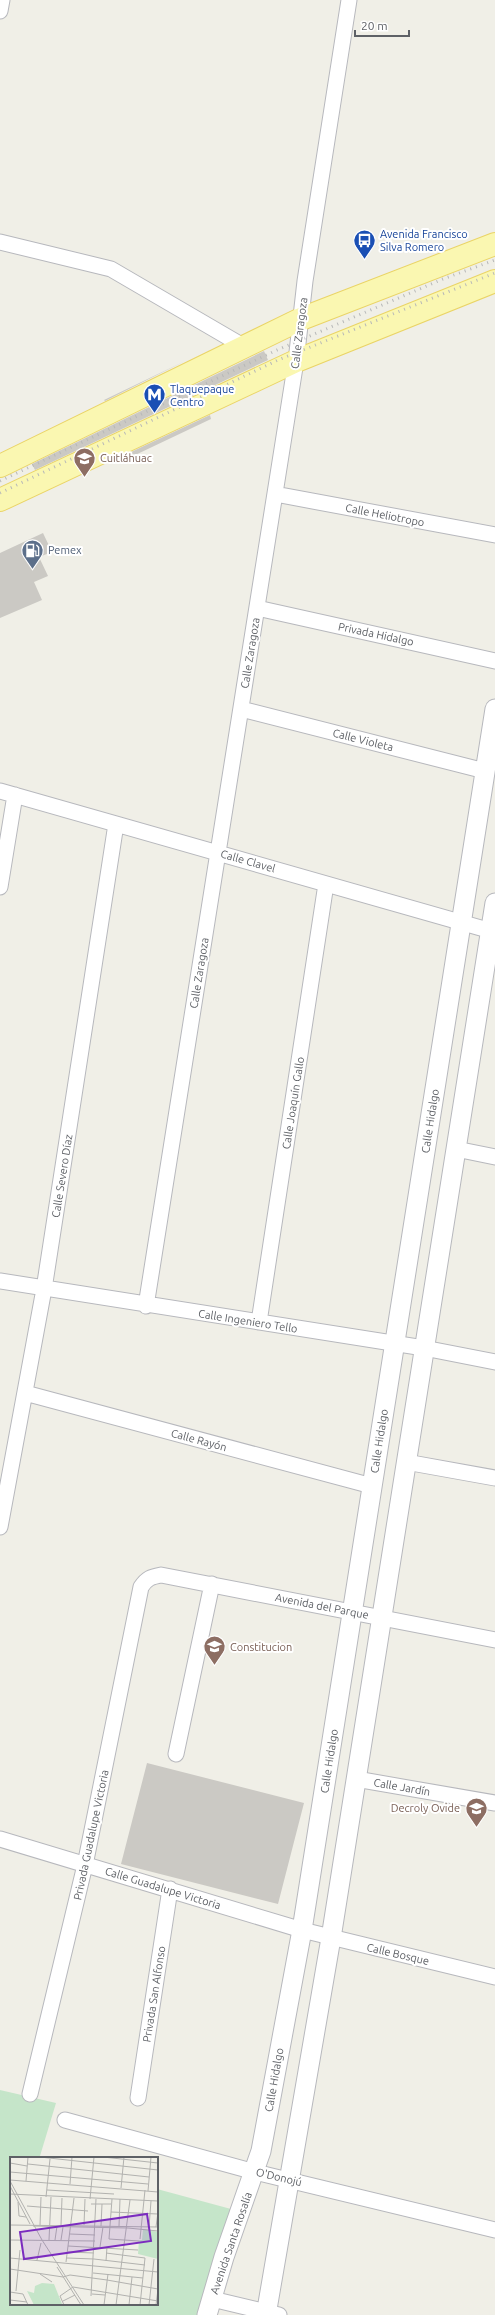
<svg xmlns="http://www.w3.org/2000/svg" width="495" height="2315" font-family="Ubuntu,sans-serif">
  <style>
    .green { fill: #c5e5c9 }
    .building { fill: #cbc9c4 }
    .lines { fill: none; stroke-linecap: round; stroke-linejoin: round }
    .minor-casing { stroke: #b7b8bd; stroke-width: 17 }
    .tertiary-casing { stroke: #b7b8bd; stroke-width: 21 }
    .primary-casing { stroke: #ead466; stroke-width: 24 }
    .minor { stroke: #fff; stroke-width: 15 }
    .tertiary { stroke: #fff; stroke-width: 19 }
    .primary { stroke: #faf7b1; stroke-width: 22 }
    .rail { stroke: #b7b8b8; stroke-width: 3; stroke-dasharray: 1 5; stroke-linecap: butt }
    .labels { text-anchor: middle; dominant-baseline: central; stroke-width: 4; stroke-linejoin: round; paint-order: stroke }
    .transit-label { font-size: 11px; fill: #164399; stroke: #fff; text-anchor: start }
    .street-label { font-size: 11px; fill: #5e6166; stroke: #fff }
    .education-label { font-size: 11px; fill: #785e54; stroke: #fff; text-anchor: start }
    .service-label { font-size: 11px; fill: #4e5e75; stroke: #fff; text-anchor: start }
    .inset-road { fill: none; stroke: #b2b2af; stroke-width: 1 }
    .view { fill: #7b2cbf; fill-opacity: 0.15; stroke: #7b2cbf; stroke-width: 2 }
    .inset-edge { fill: none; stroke: #5e6166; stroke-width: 2 }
  </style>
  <rect width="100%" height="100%" fill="#f0efe7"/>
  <path class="green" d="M0 2090 56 2103 40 2156 45 2158H11V2304H157V2189L231 2209 199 2315H0Z"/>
  <path class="building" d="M264 351 268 360 35 470 32 464Z
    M185 361 105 401 104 400Z
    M210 415 211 419 131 457 129 453Z
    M43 533 52 552 39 557 48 576 34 582 42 600 0 618V553Z
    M147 1763 304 1803 278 1904 121 1864Z"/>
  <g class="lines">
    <defs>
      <path id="minor" d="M0 11 2 0
        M0 242 111 269 243 346
        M275 494 495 535
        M257 608 495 661
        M241 709 485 771
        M0 791 495 932
        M0 887 15 795
        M456 1149 495 1157
        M0 1281 424 1348 495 1362
        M146 1306 296 361 305 281 349 0
        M259 1322 326 884
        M25 1393 372 1486
        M406 1462 495 1478
        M0 1527 44 1289 116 824
        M176 1754 212 1584
        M356 1779 495 1803
        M0 1839 302 1930 495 1977
        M30 2094 85 1865 141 1587C147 1578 151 1577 161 1575L495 1640
        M138 2098 170 1889
        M65 2120 255 2172 495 2230
        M212 2299 279 2315"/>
      <path id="tertiary" d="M207 2315 224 2257 261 2151 302 1930 495 709
        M266 2315 331 1938 495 903"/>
      <path id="primary" d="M0 466 301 319 495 244
        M0 500 296 361 495 281"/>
    </defs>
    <use href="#minor" class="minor-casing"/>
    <use href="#tertiary" class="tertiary-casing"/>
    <use href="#primary" class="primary-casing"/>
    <use href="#minor" class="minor"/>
    <use href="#tertiary" class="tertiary"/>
    <use href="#primary" class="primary"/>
    <path class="rail" d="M0 481 277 350 443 279 495 260
      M0 493 278 360 495 273"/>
  </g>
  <defs>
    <symbol id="bus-pin" viewBox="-11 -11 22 30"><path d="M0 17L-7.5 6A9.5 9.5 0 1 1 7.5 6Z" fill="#1a4fb4" stroke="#fff"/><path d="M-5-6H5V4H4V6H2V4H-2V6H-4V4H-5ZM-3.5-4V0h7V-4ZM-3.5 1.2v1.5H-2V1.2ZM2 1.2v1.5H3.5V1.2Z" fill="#fff"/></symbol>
    <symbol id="metro-pin" viewBox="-11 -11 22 30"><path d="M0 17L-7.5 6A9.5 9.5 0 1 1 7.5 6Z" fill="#1a4fb4" stroke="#fff"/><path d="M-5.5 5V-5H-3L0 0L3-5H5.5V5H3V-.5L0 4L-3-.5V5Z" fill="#fff"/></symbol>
    <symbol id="school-pin" viewBox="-11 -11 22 30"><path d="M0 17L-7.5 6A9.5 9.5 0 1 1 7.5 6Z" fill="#8d6e63" stroke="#fff"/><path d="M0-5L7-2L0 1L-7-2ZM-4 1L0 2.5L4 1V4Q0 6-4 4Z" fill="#fff"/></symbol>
    <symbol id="fuel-pin" viewBox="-11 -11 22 30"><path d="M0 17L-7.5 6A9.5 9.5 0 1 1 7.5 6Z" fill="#5c6f8a" stroke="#fff"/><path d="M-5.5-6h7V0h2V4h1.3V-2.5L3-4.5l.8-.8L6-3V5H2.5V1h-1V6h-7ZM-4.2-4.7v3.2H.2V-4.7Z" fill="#fff"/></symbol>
  </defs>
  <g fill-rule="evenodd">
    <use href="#bus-pin" x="352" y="228" width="25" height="34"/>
    <use href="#metro-pin" x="142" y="382" width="25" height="34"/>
    <use href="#school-pin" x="72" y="446" width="25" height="34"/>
    <use href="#fuel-pin" x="20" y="538" width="25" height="34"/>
    <use href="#school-pin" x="202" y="1634" width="25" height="34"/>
    <use href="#school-pin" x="464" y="1796" width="25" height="34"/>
  </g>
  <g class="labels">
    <g class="transit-label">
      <text x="380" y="234">Avenida Francisco<tspan x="380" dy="13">Silva Romero</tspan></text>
      <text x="170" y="389">Tlaquepaque<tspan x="170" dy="13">Centro</tspan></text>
    </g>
    <g class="street-label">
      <text transform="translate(299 333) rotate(-83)">Calle Zaragoza</text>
      <text transform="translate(385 515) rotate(11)">Calle Heliotropo</text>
      <text transform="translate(376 634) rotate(12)">Privada Hidalgo</text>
      <text transform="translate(250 653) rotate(-81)">Calle Zaragoza</text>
      <text transform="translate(363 740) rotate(14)">Calle Violeta</text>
      <text transform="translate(248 861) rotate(16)">Calle Clavel</text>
      <text transform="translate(199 973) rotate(-81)">Calle Zaragoza</text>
      <text transform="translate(293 1103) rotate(-81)">Calle Joaquín Gallo</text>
      <text transform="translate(430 1121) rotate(-81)">Calle Hidalgo</text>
      <text transform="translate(62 1176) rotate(-81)">Calle Severo Díaz</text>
      <text transform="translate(248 1321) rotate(9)">Calle Ingeniero Tello</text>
      <text transform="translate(199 1440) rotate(15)">Calle Rayón</text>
      <text transform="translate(379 1441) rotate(-81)">Calle Hidalgo</text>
      <text transform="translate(322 1606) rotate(11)">Avenida del Parque</text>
      <text transform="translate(329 1761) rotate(-81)">Calle Hidalgo</text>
      <text transform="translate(402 1787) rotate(10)">Calle Jardín</text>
      <text transform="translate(91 1835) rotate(-78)">Privada Guadalupe Victoria</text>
      <text transform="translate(163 1888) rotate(17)">Calle Guadalupe Victoria</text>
      <text transform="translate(398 1954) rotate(13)">Calle Bosque</text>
      <text transform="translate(154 1994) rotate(-81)">Privada San Alfonso</text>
      <text transform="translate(274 2080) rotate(-80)">Calle Hidalgo</text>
      <text transform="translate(279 2177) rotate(13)">O'Donojú</text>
      <text transform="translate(231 2243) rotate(-71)">Avenida Santa Rosalía</text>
    </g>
    <g class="education-label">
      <text x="100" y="458">Cuitláhuac</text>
      <text x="230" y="1647">Constitucion</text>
      <text x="460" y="1808" text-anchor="end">Decroly Ovide</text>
    </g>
    <g class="service-label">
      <text x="48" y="550">Pemex</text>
    </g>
  </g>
  <g transform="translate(10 2157)">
    <rect width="148" height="148" fill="#f0efe7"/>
    <path d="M133 72 148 75V102L128 97 129 83H132ZM32 126 44 127 52 147 24 148 17 134 24 136 25 129Z" fill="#c5e5c9"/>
    <path class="inset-road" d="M30 0 148 13M93 0 148 6M0 6 17 9M18 7 139 20M0 15 138 27M0 23 148 35M0 24 32 83 74 148M16 24 18 0M60 27 62 0M0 29 20 67M111 31 114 0M37 33 104 37M138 34 141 0M0 37 148 44M36 40 40 2M80 42 84 0M102 42 99 82 129 84M8 45 9 59 16 60M81 47H101M17 49 78 54M101 55 148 57M0 68 148 70M30 68 31 40M51 68 52 41M74 68 75 42M23 69 118 71 148 74M91 69 92 47M109 69 110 42M139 70 141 44M146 70 148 55M60 77 85 78M130 82 135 33M0 83 85 84M39 83 41 40M45 83 47 69M51 83 53 70M58 89 128 93M90 90 93 70M58 95 84 96M96 96 135 101 130 148M0 101 148 115M57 101 84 102M84 102 135 108M27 103 31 86M96 104 97 90M56 105 64 41M47 110 71 148M0 112 53 120 60 118 97 123 148 132M83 116 133 121M30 117 42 125M6 134 10 93M0 135 13 137 18 148M82 137 95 138M81 139 86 42M0 143 17 145M53 144 65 138M54 148 50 139 63 130 148 144M94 148 98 117M106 148 120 43M119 148 122 120M139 148 144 102M146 148 148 132"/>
    <path class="view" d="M137 57 141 84 14 102 10 75Z"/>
    <rect width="148" height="148" class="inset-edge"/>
  </g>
  <path d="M355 30v6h54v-6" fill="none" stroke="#5e6166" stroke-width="2"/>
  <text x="361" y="30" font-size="12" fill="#5e6166" stroke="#ffffff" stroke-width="3" paint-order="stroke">20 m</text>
</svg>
